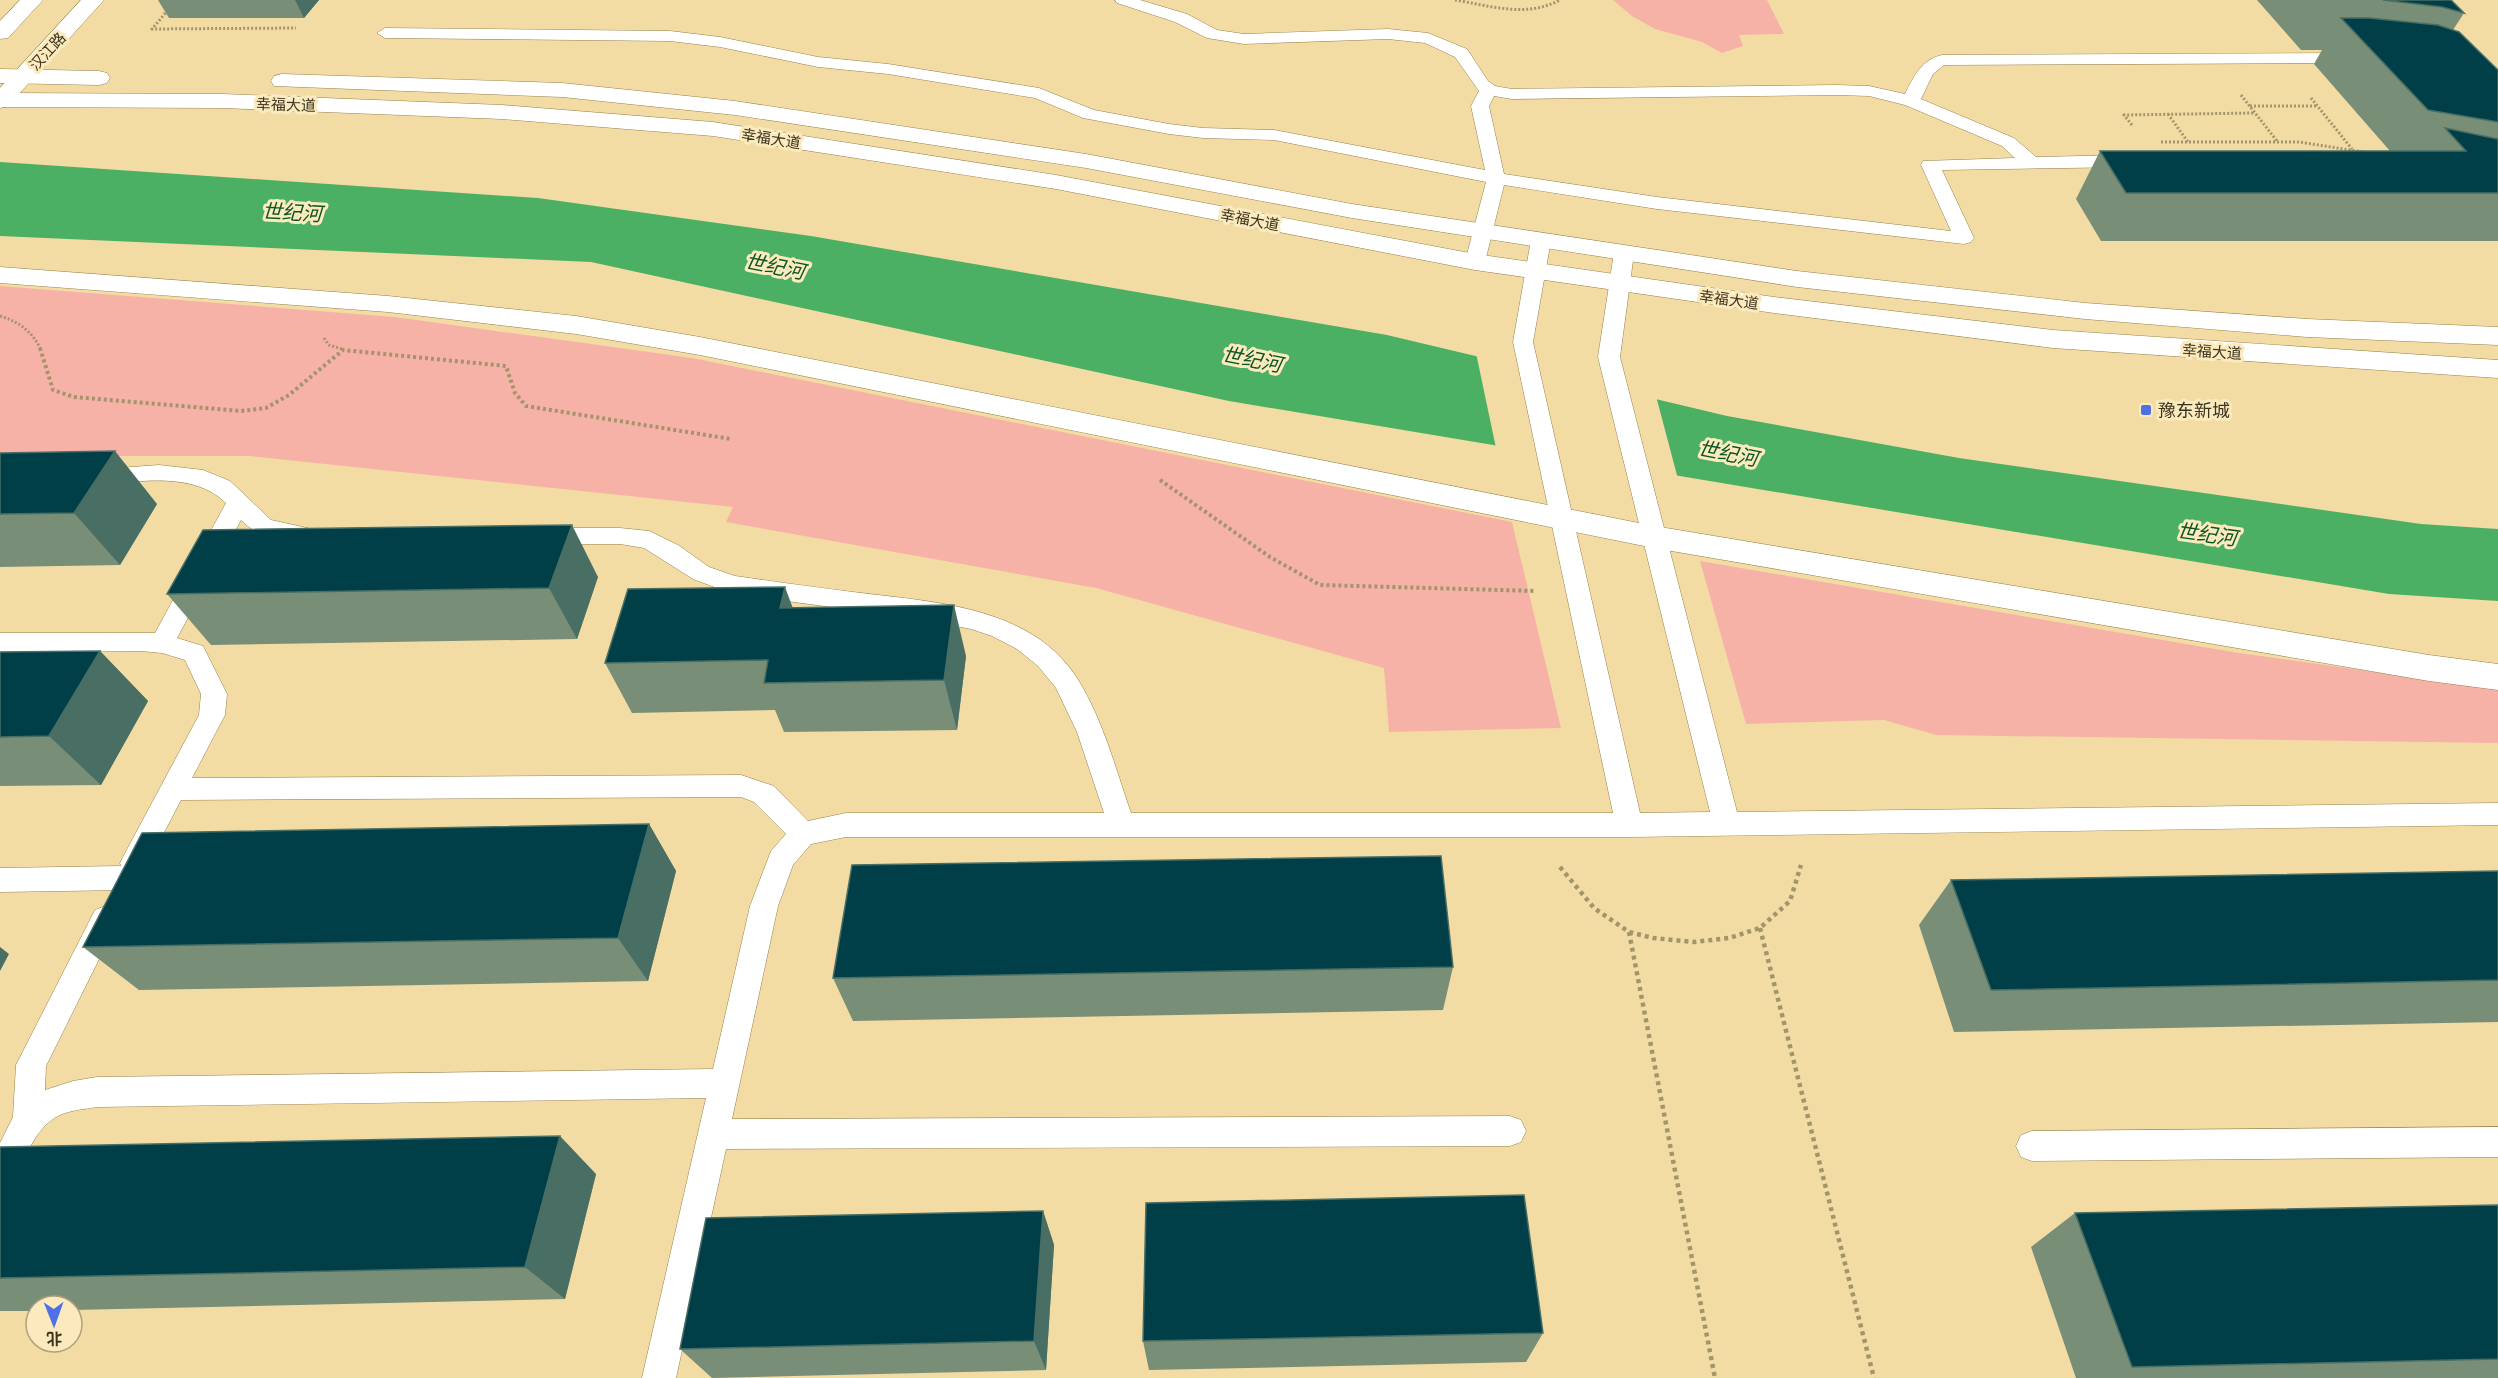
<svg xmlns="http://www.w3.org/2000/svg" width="2498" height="1378" font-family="'Open Sans','Noto Sans SC',sans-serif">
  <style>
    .green { fill: #f7b2a8 }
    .water { fill: #4bb064 }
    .pier { fill: #f2dca4 }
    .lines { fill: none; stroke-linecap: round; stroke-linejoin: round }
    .service-casing { stroke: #96814c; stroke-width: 1 }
    .minor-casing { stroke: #96814c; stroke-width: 1 }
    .tertiary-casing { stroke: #96814c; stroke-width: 1 }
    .secondary-casing { stroke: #96814c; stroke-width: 1 }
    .path-far2 { stroke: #a4946b; stroke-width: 3; stroke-dasharray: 2 2; stroke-linecap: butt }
    .path-far1 { stroke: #a4946b; stroke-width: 4; stroke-dasharray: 3 3; stroke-linecap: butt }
    .path { stroke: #a4946b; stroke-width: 4.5; stroke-dasharray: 4 4; stroke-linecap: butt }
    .service { fill: #fff; fill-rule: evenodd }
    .minor { fill: #fff; fill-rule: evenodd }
    .tertiary { fill: #fff; fill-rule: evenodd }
    .secondary { fill: #fff; fill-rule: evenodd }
    .wall { fill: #798e76 }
    .shaded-wall { fill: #496e64 }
    .building { fill: #003f48; stroke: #496e64; stroke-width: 1.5 }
    .poi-dot { fill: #5270e5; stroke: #fbeabd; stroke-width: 2 }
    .labels { text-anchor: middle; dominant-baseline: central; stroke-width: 6; stroke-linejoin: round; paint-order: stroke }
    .far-street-label { font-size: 15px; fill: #3d341e; stroke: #fbeabd }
    .poi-label { font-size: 18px; fill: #3d341e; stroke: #fbeabd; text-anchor: start }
    .water-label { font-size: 20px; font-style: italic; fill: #0b5625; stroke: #fbeabd }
  </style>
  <rect width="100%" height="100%" fill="#f2dca4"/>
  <path class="green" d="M1613 0H1767L1784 34 1739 35 1743 46 1722 53 1702 42 1655 29 1632 16Z
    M0 286 395 317 692 358 1512 522 1561 728 1389 732 1384 668 1096 588 726 522 733 507 250 456H0Z
    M1700 561 2239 653 2498 689V743L1936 735 1884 720 1746 724Z"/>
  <path class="water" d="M0 162 538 198 811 236 1387 335 1727 416 1959 458 2421 524 2498 529V601L2389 594 1229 401 591 262 0 236Z"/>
  <path class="pier" d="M1476 353 1656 396 1678 479 1496 448Z"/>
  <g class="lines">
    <defs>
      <path id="service" d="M1115 0H1140L1187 14 1217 30 1244 34 1388 29 1428 33 1467 49 1488 81 1495 86 1512 89 1837 85 1869 86 1905 94C1914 76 1921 60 1942 55L2353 53 2359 54 2362 58 2359 62 2353 63 1944 65 1933 74 1921 99 2014 138 2036 157 2129 155 2136 157 2138 161 2136 165 2129 167 1942 170 1974 238 1971 242 1964 244 1657 209 1504 185 1485 262 1482 266H1468L1465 262 1486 182 1274 140 1203 138 1169 134 1083 118 1035 98 888 74 818 67 720 47 670 41 385 38 377 33 385 28 670 31 720 37 818 57 888 64 1039 88 1094 110 1169 124 1203 128 1274 130 1485 170 1471 106 1479 91 1455 57 1425 43 1388 39 1244 44 1207 38 1175 22 1117 3ZM1837 95 1869 96 1905 105 2002 146 2015 158 1923 161 1921 165 1951 231 1657 197 1504 174 1489 106 1494 96 1512 99Z
        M1541 234 1548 236 1551 240 1533 342 1640 813 1710 812 1598 357 1614 253 1617 249H1631L1634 253 1620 357 1737 812 2498 803V825L1629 837H846L811 844 793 865 778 906 732 1119 1510 1116 1521 1120 1526 1131 1521 1142 1510 1146 726 1149 676 1378H642L706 1098 97 1107C85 1109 71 1110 60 1115 33 1127 23 1165 11 1189L0 1194V1143L13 1117 16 1065 95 910 105 906 115 910 119 919 46 1066 45 1090 73 1081 97 1077 713 1069 750 906 771 851 786 834 754 802 741 797 181 800 144 871 138 874 140 878 136 887 126 890 0 892V868L121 866 120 863 124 855 199 715 201 694 185 660 162 653 141 651 0 653V633H155L226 503C193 471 142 482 100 484L92 482 89 476 92 470 159 465 203 470 230 481 271 520 316 530 320 536 316 542C292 549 258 537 241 520L177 638 203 646 227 694 225 715 192 778 741 775 774 786 808 821 846 813H1104L1077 732 1056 688 1038 666 1017 649 992 636 971 629 915 618 733 594 693 579 644 548 620 544H542L534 542 530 536 534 530 542 528H620L649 531 678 545 709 567 735 576C777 582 819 588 861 593 935 602 1029 607 1075 675 1102 716 1115 767 1131 813H1613L1513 342 1531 240 1534 236Z
        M2498 1127V1157L2032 1161 2021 1157 2016 1146 2021 1135 2032 1131Z"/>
      <path id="minor" d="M0 267 388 296 576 316 700 337 1654 526 2429 655 2498 664V690L2429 681 1654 548 700 355 576 334 388 312 0 283Z"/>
      <path id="tertiary" d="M20 0H43L8 38 0 39V21Z
        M81 0H104L8 106 0 108V88Z"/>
      <path id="secondary" d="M0 69 99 71 107 73 110 78 107 83 99 85 0 83Z
        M282 74 562 83 735 101 1086 154 1352 204 1797 271 2085 303 2307 319 2498 327V345L2307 337 2085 319 1797 287 1352 218 1086 168 735 115 562 97 274 86 271 81 274 76Z
        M0 93 222 94 502 105 713 122 1056 175 1475 254 1774 297 2053 330 2498 360V378L2053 348 1774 313 1475 270 1056 189 713 136 502 119 222 108 0 107Z"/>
    </defs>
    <use href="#service" class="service-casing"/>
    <use href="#minor" class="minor-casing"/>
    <use href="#tertiary" class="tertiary-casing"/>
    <use href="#secondary" class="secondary-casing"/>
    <path class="path-far2" d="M1455 0C1491 6 1526 18 1560 0
      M168 10 152 29 296 28
      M2241 95 2277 141
      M2311 98 2352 149
      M2250 106H2317
      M2168 114 2188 142
      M2132 125 2124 115 2255 113
      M2161 142H2299L2363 152
      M0 316C19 322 32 331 41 350
      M324 338 329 345 342 349"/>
    <path class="path-far1" d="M40 348 53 390 74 397 241 411 266 408 289 395 343 350 506 366 515 393 526 406 731 439
      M1160 480 1270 557 1320 585 1535 591"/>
    <path class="path" d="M1560 867 1594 908 1629 932 1653 938 1694 942 1729 938 1760 928 1790 901 1801 865
      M1760 928 1874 1378
      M1629 932 1715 1378"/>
    <use href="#service" class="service"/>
    <use href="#minor" class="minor"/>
    <use href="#tertiary" class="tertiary"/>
    <use href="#secondary" class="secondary"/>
  </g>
  <path class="wall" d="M158 0H319L304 18H169Z
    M2257 0H2451L2464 13 2453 30 2498 70V241H2101L2076 199 2100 151H2390L2314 64 2322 50H2301Z
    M0 453 157 504 120 565 0 567Z
    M598 577 577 639 211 645 167 594Z
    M793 608 966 656 957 730 784 732 775 710 632 713 605 663Z
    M100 651 148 701 101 785 0 786V652Z
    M649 824 676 871 648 981 139 990 83 947Z
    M2498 871V1022L1954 1032 1919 925 1951 880Z
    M1453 967 1443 1010 853 1021 833 978Z
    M0 1147 596 1174 565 1299 72 1310V1306H36V1311H0Z
    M2498 1205V1378H2076L2031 1247 2075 1213Z
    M1043 1211 1054 1245 1046 1370 712 1378 680 1349Z
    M1543 1333 1526 1362 1149 1370 1143 1341Z"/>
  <path class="shaded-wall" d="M295 0H319L304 18Z
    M115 451 157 504 120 565 74 513Z
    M572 525 598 577 577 639 549 588Z
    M785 587 804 638 780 608Z
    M954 605 966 656 957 730 944 680Z
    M100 651 148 701 101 785 49 736Z
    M649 824 676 871 648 981 618 938Z
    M0 947 9 954 0 971Z
    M560 1136 596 1174 565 1299 525 1267Z
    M1043 1211 1054 1245 1046 1370 1034 1341Z"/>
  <path class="building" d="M2383 0H2451L2464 13 2442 7Z
    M2341 18H2369L2438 25 2459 32 2498 70V122L2428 110Z
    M2445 128 2498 139V193H2126L2100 151H2466Z
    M115 451 74 513 0 514V453Z
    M572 525 549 588 167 594 203 530Z
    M785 587 780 608 954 605 944 680 764 683 768 660 605 663 628 589Z
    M100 651 49 736 0 737V652Z
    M649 824 618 938 83 947 142 833Z
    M1441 856 1453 967 833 978 852 865Z
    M2498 871V980L1991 990 1951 880Z
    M560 1136 525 1267 0 1278V1147Z
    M1524 1195 1543 1333 1143 1341 1146 1203Z
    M2498 1205V1359L2132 1367 2075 1213Z
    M1043 1211 1034 1341 680 1349 706 1218Z"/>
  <rect class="poi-dot" x="2140" y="404" width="12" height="12" rx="3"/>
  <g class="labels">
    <g class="far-street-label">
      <text transform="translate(47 51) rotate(-47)">汉江路</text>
      <text transform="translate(286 104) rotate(2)">幸福大道</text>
      <text transform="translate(771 138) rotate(9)">幸福大道</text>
      <text transform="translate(1250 219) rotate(11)">幸福大道</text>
      <text transform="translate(1729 299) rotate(8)">幸福大道</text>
      <text transform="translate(2212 351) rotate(4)">幸福大道</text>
    </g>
    <g class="poi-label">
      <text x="2158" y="410">豫东新城</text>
    </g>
    <g class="water-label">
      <text transform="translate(292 212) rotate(3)">世纪河</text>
      <text transform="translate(775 266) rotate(11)">世纪河</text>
      <text transform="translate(1252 359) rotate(11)">世纪河</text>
      <text transform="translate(1728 453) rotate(11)">世纪河</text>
      <text transform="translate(2207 534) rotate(8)">世纪河</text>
    </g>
  </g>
  <g transform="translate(54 1324) rotate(179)"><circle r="28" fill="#fbeabd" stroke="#afa17d" stroke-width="1.5"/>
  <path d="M0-4.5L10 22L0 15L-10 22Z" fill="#5270e5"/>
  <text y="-9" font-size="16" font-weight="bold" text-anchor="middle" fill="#3d341e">北</text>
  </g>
</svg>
